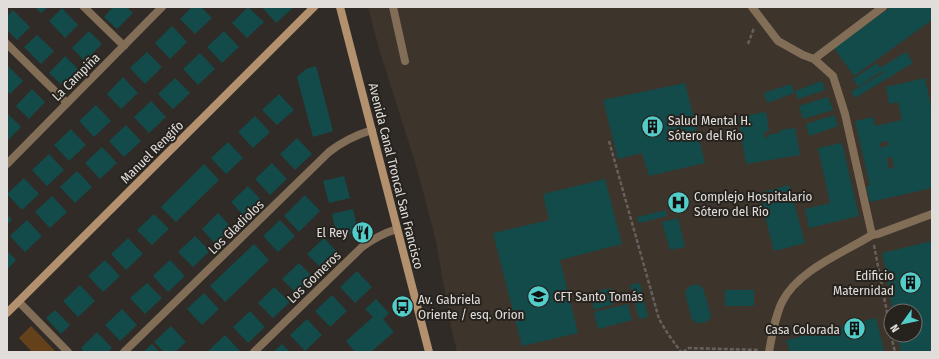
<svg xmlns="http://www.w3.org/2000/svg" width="939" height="359" font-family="'Fira Sans Condensed',sans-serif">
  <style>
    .built { fill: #3d342b; fill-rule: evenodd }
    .green { fill: #64411b }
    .building { fill: #134b4a; fill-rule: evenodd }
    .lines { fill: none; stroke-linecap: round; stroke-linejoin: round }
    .path { stroke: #65605d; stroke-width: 2.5; stroke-dasharray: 4 2; stroke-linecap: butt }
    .lane { stroke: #826d57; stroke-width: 8 }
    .street { stroke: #826d57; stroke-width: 8 }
    .secondary { stroke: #b3906e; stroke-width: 8 }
    .labels { text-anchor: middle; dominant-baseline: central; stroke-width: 4; stroke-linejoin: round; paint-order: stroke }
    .street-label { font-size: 13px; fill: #e0ddda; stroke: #26221e }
    .poi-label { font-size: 13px; fill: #e0ddda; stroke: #26221e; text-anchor: start }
  </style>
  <rect width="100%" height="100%" fill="#302b27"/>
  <path class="built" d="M368 7H932V352H457L450 322 436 241 416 165 380 52ZM891 311H915V335H891Z"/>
  <path class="green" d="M31 326 56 352H32L19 338Z"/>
  <path class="building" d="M35 7H48L41 13Z
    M113 7H127L133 13 117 29 104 17Z
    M192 7H201L212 18 195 34 180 19Z
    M248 7 264 22 247 38 232 23Z
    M262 7H294L276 23Z
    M891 7H932V20L854 76 834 48Z
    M62 8 78 25 65 38 49 21Z
    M13 10 30 27 17 40 7 30V16Z
    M172 26 187 42 170 59 155 43Z
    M89 31 102 44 85 61 72 48Z
    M224 31 239 47 222 63 207 47Z
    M37 35 54 51 41 64 24 47Z
    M147 52 162 67 145 84 130 68Z
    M906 52 913 63 855 98 851 92 883 73 882 71 858 87 853 79 877 63 880 68Z
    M200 53 215 69 198 85 183 69Z
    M65 56 78 69 62 85 49 73Z
    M7 65 23 81 10 94 7 91Z
    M316 66 333 131 313 137 297 77 306 69Z
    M123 77 138 93 121 109 107 94Z
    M175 78 190 93 173 109 158 94Z
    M925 78 932 110V129H931L932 134V188L870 202 866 186H870L855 121 873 117 875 126 902 120 898 102 889 104 886 87ZM888 141 889 145 880 148 879 143ZM892 157 894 168 889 169 887 158Z
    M822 81 825 90 798 99 795 91Z
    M685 83 705 163 649 176 642 153 618 159 603 100Z
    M791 84 794 93 767 103 764 93Z
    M32 89 45 102 29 119 16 106Z
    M279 94 294 110 277 125 262 110Z
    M828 97 833 110 803 119 799 106Z
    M151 101 166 117 149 133 134 117Z
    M96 105 111 121 94 137 79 121Z
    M766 112 769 131 764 132 765 138 768 137V135L781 132 780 130 795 128 800 155 746 164 738 117Z
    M8 114 21 127 7 141V115Z
    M834 115 838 126 809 136 806 124Z
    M255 116 270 132 253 148 238 132Z
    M126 125 141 141 124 157 109 141Z
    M71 129 86 145 69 161 54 145Z
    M297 138 312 154 295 170 280 154Z
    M228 142 243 158 226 174 211 158Z
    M842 143 859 216 809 228 805 209 830 203 818 148Z
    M102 147 117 163 100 179 85 163Z
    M49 154 64 170 47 186 32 170Z
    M272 163 287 179 270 195 255 179Z
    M204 164 219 180 176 222 161 207Z
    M77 171 92 187 75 203 60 187Z
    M344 176 350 198 329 203 323 181Z
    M24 178 39 194 22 210 7 194Z
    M605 179 622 244 560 260 578 333 522 346 493 233 549 220 543 194Z
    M789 185 805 243 774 251 759 193Z
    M248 186 263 202 246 218 231 202Z
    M305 195 320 211 299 232 284 216Z
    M52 196 67 212 50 228 35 212Z
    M353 209 358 232 337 237 332 214Z
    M666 210 667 216 639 223 637 217Z
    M218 213 233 229 216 245 202 229Z
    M154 214 169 229 152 245 137 230Z
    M7 215 12 220 7 224Z
    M678 218 685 247 670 250 662 222Z
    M27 220 42 236 25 252 10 236Z
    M280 220 295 236 278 252 263 236Z
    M195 236 210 251 193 267 178 252Z
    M128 238 143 254 126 270 111 254Z
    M324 238 339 254 323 270 307 254Z
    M932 241V352H901L897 335H915V311H893L882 253Z
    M254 244 269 260 225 302 210 286Z
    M7 251 16 260 7 270Z
    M105 260 120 276 103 292 88 276Z
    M170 260 185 276 168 292 153 276Z
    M299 263 314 278 297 294 282 279Z
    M357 271 372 287 355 303 340 287Z
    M147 283 162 298 145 314 130 298Z
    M640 283 648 317 639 319 630 285Z
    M697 284 703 288 711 316 707 322 697 323 692 320 685 293 688 287Z
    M80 285 95 301 78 317 63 301Z
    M274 287 290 302 273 318 258 303Z
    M610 288 614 304 594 310 590 293Z
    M725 290H754V306H725Z
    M204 293 219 309 202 325 187 309Z
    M332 295 347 311 330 327 315 311Z
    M376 299 389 313 383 319 394 332 371 352H355L346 341 373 317 365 309Z
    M628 304 632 320 598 329 594 312Z
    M122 309 137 325 120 341 105 325Z
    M55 310 70 325 61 334 46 318Z
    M250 311 265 327 248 343 233 327Z
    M876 318 884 351 880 352H790L786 340Z
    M307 319 322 335 305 351 290 335Z
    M171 326 186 342 175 352H164L154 342Z
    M97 332 112 348 108 352H84L81 348Z
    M225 335 240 351 239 352H209L208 351Z
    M152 344 159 352H143Z
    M282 344 290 352H273Z"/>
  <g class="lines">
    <path class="path" d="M748 44 754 28
      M609 141 659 319 668 334 681 352
      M874 245 891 333
      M891 335 895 352
      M683 352 689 348 759 350"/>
    <path class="lane" d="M393 7 405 61
      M752 7 778 41 803 55 814 59 833 76 845 114 872 235
      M814 59 883 7
      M769 352C772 335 775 317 782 302 798 270 843 253 872 235L878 234 932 214"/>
    <path class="street" d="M84 7 124 46
      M7 44 67 103
      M7 164 162 7
      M19 302 68 352
      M124 352 329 152C343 141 356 135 372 130
      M254 352 362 247C373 239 384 233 397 229"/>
    <path class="secondary" d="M340 7 429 352
      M7 313 314 7"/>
  </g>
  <defs>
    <symbol id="building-disc" viewBox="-11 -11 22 22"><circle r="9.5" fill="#53cdc9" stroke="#26221e"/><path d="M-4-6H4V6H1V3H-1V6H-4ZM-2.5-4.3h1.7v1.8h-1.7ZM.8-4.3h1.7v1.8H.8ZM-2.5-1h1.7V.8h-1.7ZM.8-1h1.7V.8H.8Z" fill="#111"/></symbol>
    <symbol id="hospital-disc" viewBox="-11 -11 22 22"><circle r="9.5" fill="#53cdc9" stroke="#26221e"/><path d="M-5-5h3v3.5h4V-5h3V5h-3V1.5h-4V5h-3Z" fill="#111"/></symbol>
    <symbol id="restaurant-disc" viewBox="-11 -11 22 22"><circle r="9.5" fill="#53cdc9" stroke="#26221e"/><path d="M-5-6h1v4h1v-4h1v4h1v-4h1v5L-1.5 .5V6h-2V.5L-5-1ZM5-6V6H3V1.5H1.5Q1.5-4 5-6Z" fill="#111"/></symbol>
    <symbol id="university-disc" viewBox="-11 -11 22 22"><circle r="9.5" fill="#53cdc9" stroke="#26221e"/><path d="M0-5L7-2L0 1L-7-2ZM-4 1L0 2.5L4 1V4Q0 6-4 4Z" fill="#111"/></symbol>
    <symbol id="bus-disc" viewBox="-11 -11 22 22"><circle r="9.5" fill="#53cdc9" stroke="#26221e"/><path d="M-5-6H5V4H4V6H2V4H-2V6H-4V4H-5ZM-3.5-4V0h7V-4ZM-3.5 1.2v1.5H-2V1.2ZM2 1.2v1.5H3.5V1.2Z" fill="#111"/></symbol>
  </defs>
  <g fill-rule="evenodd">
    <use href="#building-disc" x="640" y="114" width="25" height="25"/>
    <use href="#hospital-disc" x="666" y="190" width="25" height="25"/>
    <use href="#restaurant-disc" x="350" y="220" width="25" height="25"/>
    <use href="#building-disc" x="898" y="270" width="25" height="25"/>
    <use href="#university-disc" x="526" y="284" width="25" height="25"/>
    <use href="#bus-disc" x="390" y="294" width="25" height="25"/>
    <use href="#building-disc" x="842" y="316" width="25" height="25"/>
  </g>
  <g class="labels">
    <g class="street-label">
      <text transform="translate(76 77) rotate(-45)">La Campiña</text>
      <text transform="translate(152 152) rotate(-45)">Manuel Rengifo</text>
      <text transform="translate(396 176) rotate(76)">Avenida Canal Troncal San Francisco</text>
      <text transform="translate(236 227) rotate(-44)">Los Gladiolos</text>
      <text transform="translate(314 277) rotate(-44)">Los Gomeros</text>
    </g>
    <g class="poi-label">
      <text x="668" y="120">Salud Mental H.<tspan x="668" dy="15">Sótero del Río</tspan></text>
      <text x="694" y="196">Complejo Hospitalario<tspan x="694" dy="15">Sótero del Río</tspan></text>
      <text x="348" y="232" text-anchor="end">El Rey</text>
      <text x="894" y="275" text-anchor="end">Edificio<tspan x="894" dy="15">Maternidad</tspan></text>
      <text x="554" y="296">CFT Santo Tomás</text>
      <text x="418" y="299">Av. Gabriela<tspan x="418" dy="15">Oriente / esq. Orion</tspan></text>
      <text x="840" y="329" text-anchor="end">Casa Colorada</text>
    </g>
  </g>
  <rect width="939" height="359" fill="none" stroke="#e0ddda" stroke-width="16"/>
  <g transform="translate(903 323) rotate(237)"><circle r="19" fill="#26221e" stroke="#706d69"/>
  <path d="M0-3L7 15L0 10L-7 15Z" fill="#53cdc9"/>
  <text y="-6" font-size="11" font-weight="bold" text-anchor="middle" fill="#e0ddda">N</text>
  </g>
</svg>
